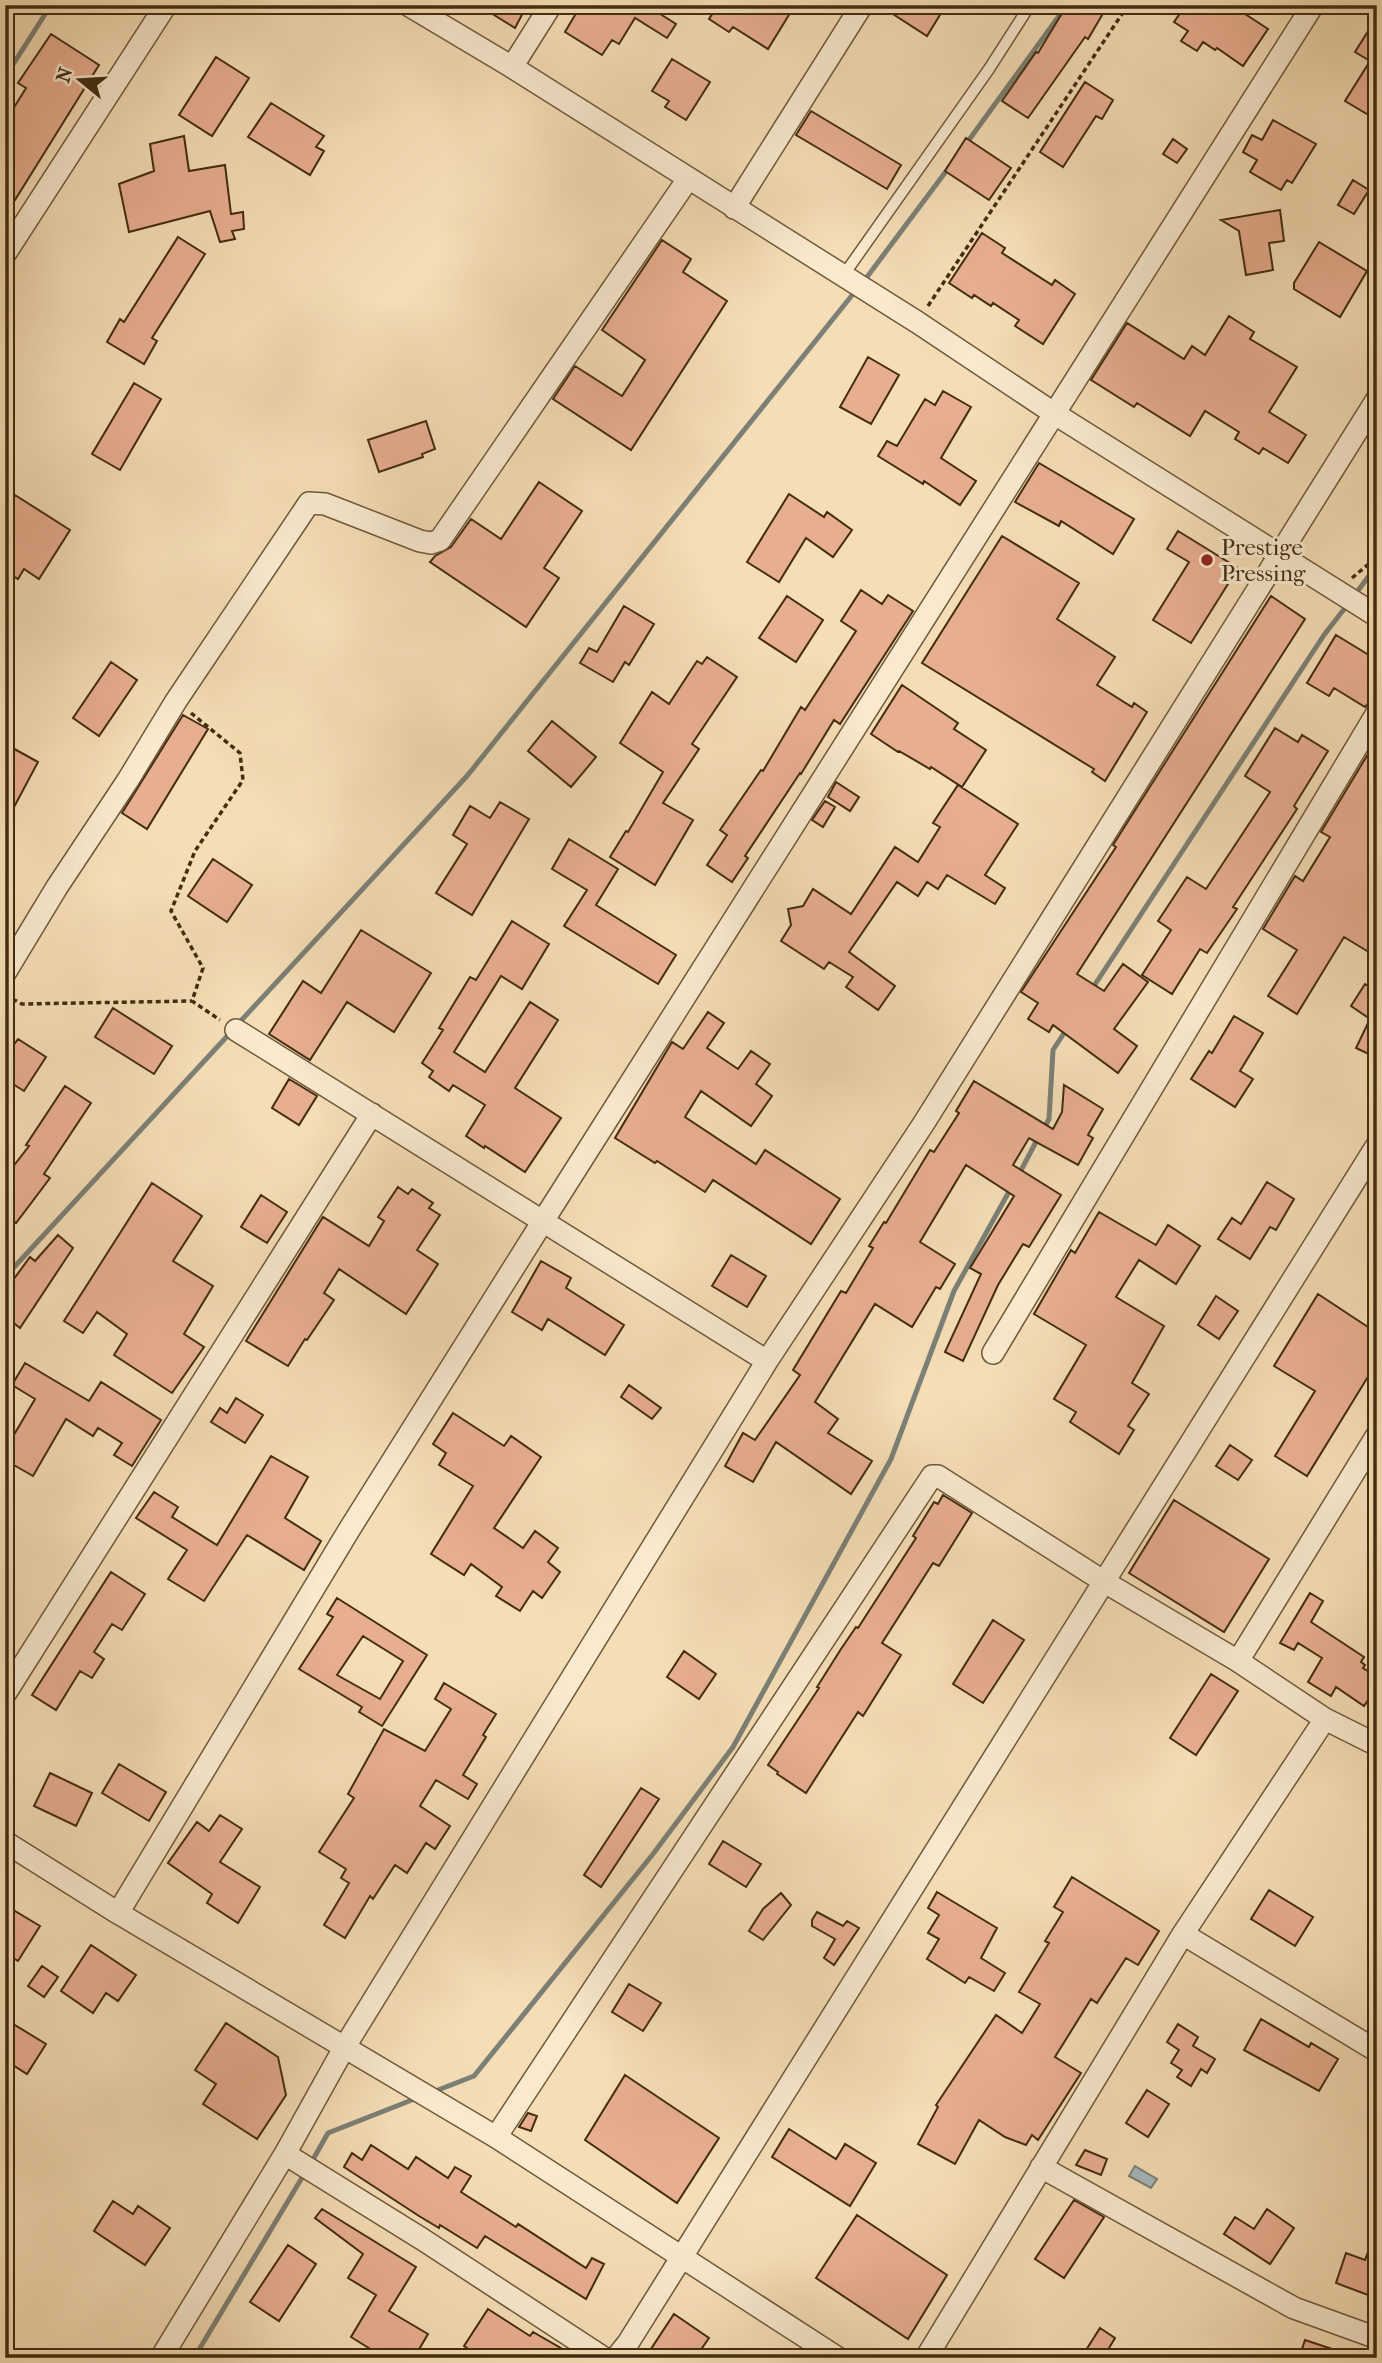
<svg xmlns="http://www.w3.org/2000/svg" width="1382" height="2363" font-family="'IM FELL French Canon',serif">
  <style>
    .water { fill: #a3b8ba; stroke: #7c8076; stroke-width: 2 }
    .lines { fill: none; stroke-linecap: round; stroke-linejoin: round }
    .stream { stroke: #7c8076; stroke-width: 5 }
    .building { fill: #e8ae90; stroke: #422d10; stroke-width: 2; fill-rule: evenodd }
    .lane-casing { stroke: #6f5939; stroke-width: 13 }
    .street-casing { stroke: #6f5939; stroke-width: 24 }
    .path { stroke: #422d10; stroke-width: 3.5; stroke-dasharray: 5 3.5; stroke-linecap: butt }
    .lane { stroke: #f8e9cf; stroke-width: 10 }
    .street { stroke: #f8e9cf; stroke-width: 21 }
    .poi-dot { fill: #8f2418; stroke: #f8e9cf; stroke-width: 2.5 }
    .labels { text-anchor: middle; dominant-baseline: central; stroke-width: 6; stroke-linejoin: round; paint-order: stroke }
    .poi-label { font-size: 23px; fill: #422d10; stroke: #f8e9cf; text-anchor: start }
  </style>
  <rect width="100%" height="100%" fill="#f5ddb5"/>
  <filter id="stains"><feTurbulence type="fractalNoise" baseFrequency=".00286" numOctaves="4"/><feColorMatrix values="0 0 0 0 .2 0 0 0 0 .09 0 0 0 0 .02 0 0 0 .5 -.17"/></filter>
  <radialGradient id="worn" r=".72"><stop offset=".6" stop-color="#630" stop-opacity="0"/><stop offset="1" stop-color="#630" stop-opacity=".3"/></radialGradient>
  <path class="water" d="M1135 2166 1157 2179 1151 2188 1129 2176Z"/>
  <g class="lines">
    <path class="stream" d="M5 77 51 5
      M966 144 1067 5
      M864 281 950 166
      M1354 596 1377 565
      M1092 989 1324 635 1348 604
      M237 1025 467 776 857 289
      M1043 1130 1049 1119 1053 1050 1068 1027
      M1018 1176 1038 1138
      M5 1277 231 1032
      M433 2092 474 2076 653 1854 733 1747 891 1459 954 1291 1011 1188
      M311 2163 328 2133 417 2098
      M194 2358 306 2171"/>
  </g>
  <path class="building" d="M478 5H527L515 28Z
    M581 5H646L676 24 667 38 635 18 619 44 612 40 602 55 565 32Z
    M718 5H795L768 49 733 27 729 32 709 19Z
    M879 5H946L927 36Z
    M1067 5H1108L1088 39 1085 37 1028 118 1002 101 1036 52 1038 53Z
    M1186 5H1246L1242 12 1268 29 1243 66 1217 48 1215 50 1203 42 1197 51 1181 41 1188 31 1174 22Z
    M1377 17V120L1345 101 1370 61 1355 52Z
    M51 34 99 65 5 216V122L26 88 18 83Z
    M216 57 249 78 212 136 179 115Z
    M672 59 710 82 686 120 665 107 669 101 652 91Z
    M1085 82 1113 100 1102 119 1096 116 1063 167 1040 152Z
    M271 103 324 136 316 147 324 151 310 175 248 137Z
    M811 111 901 165 887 189 796 135Z
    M1273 120 1316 144 1292 183 1287 180 1281 190 1250 172 1257 160 1243 152 1252 135 1262 140Z
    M184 136 189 171 225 165 231 214 243 212 244 229 232 231 235 239 220 242 210 211 129 232 119 184 154 171 150 144Z
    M966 138 1011 168 989 200 945 171Z
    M1173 139 1187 149 1177 163 1163 154Z
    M1353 180 1369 190 1354 214 1338 205Z
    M1280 210 1284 241 1269 243 1273 270 1246 275 1239 231 1221 220Z
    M982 233 1005 248 1002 253 1052 285 1055 280 1075 294 1043 344 1015 326 1019 320 993 303 991 306 974 295 972 298 949 283Z
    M178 237 205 254 152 338 157 341 144 364 107 342 120 319 124 322Z
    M662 240 691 259 683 272 727 301 631 450 553 399 575 366 622 396 645 360 602 330Z
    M1319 242 1367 271 1340 317 1294 289V283Z
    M1229 316 1254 332 1250 339 1297 367 1269 412 1306 435 1288 463 1263 448 1259 454 1235 439 1239 432 1205 411 1190 436 1137 403 1134 407 1091 380 1127 323 1184 359 1192 346 1205 355Z
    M868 357 899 375 871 424 840 407Z
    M134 383 161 399 120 470 92 454Z
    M943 391 971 407 941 458 976 481 960 505 924 481 923 484 878 456 887 441 897 446 925 399 935 405Z
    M426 421 435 449 422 454 423 457 379 472 368 440Z
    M1039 463 1134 519 1113 554 1061 521 1059 526 1015 502Z
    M539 482 582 511 544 568 559 578 526 627 430 562 435 556 451 547 471 519 501 539Z
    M789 494 824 517 827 512 852 530 833 557 806 538 779 582 747 562Z
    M15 495 70 530 39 579 24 569 18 579 5 571V510Z
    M1178 531 1238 568 1191 643 1153 620 1189 562 1167 549Z
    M1002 536 1079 583 1057 619 1115 657 1097 685 1132 707 1134 703 1147 712 1105 781 1092 772 1094 769 922 663Z
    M861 590 882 604 888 595 913 611 840 724 834 720 801 774 800 773 745 856 748 858 732 882 707 865 727 835 720 830 761 770 763 771 801 707 805 710 856 631 841 621Z
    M787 596 823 620 796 662 759 638Z
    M1271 596 1305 619 1077 974 1104 991 1123 964 1148 982 1114 1029 1137 1046 1118 1073 1053 1025 1049 1032 1028 1019 1038 1003 1021 992 1116 847 1113 845Z
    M624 606 654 624 629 665 625 662 613 682 580 663 589 648 597 652Z
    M1336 635 1377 660V700L1370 702 1365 707 1334 688 1329 696 1307 683Z
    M707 657 737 677 692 744 699 749 663 803 693 820 655 885 610 857 626 831 628 832 663 772 620 743 652 692 669 704 697 661 702 664Z
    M111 662 137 680 99 736 73 718Z
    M902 685 958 723 954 729 986 750 962 787 931 767 930 769 899 751 898 752 871 734Z
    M183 715 208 729 147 829 122 813Z
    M552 721 596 757 571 787 528 751Z
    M1275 728 1298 742 1302 735 1328 751 1294 806 1297 809 1233 907 1237 909 1207 953 1200 949 1172 994 1142 975 1171 930 1158 921 1187 877 1206 889 1270 792 1245 776Z
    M1377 739V957L1344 937 1297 1014 1268 996 1297 950 1263 929 1295 876 1303 881 1330 837 1321 832Z
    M9 746 38 762 5 824V754Z
    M836 782 859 797 850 811 828 797Z
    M958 785 1018 824 985 875 1005 888 995 904 947 875 938 889 927 882 918 896 897 882 849 952 895 986 878 1010 846 987 853 977 829 962 824 969 781 941 791 925 788 909 803 906 813 889 851 914 895 847 918 862 940 827 933 823Z
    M825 801 835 807 823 827 812 820Z
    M500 802 529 819 472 915 436 893 467 844 453 835 470 806 490 818Z
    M569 839 618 869 596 905 676 955 658 984 564 926 587 890 552 869Z
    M213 859 252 885 227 922 188 896Z
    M512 921 549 944 522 989 501 976 454 1052 485 1072 530 1002 558 1020 515 1088 561 1118 525 1172 485 1146 484 1148 466 1136 485 1105 453 1085 449 1091 429 1077 433 1071 422 1063 443 1030 439 1028 470 977 476 980Z
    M361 930 431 973 394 1032 347 1002 310 1060 269 1034 303 981 321 993Z
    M1365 984 1377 991V1058L1356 1048 1370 1019 1351 1006Z
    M113 1008 172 1046 154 1074 95 1037Z
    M708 1012 724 1023 707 1048 738 1069 751 1051 770 1064 756 1084 772 1096 751 1126 701 1091 685 1117 756 1164 765 1150 840 1199 811 1244 713 1180 705 1192 657 1161 655 1163 615 1138 672 1042 683 1049Z
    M1234 1016 1263 1033 1240 1071 1253 1079 1235 1107 1191 1079 1209 1051 1212 1053Z
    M18 1039 46 1057 24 1091 5 1079V1057Z
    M289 1079 317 1096 299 1125 272 1108Z
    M974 1081 1053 1129 1062 1112 1064 1085 1103 1109 1088 1135 1093 1138 1078 1165 1029 1138 1013 1165 1061 1195 1029 1247 1023 1244 998 1285 963 1361 945 1352 981 1274 970 1268 1014 1196 966 1165 920 1242 955 1264 940 1289 936 1287 912 1327 875 1304 815 1402 838 1419 828 1433 872 1461 851 1494 776 1442 753 1482 725 1466 743 1433 755 1440 800 1375 793 1370 841 1291 846 1293 873 1248 869 1246 884 1222 886 1223 930 1150 934 1152 959 1113 956 1111Z
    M65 1086 91 1103 44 1174 50 1178 16 1223 5 1215V1177L29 1146 26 1145Z
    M1267 1182 1294 1199 1276 1230 1270 1227 1250 1259 1218 1239 1232 1218 1241 1224Z
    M152 1183 202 1216 173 1261 213 1286 184 1334 204 1347 172 1393 114 1355 127 1334 97 1312 83 1333 64 1321Z
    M398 1187 408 1194 412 1189 433 1203 429 1208 440 1215 417 1250 438 1264 406 1314 339 1269 324 1293 334 1300 307 1340 305 1339 288 1366 246 1341 323 1217 369 1246 384 1221 378 1217Z
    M261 1195 287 1212 267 1243 241 1227Z
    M1099 1212 1156 1245 1168 1225 1200 1246 1176 1284 1139 1260 1116 1297 1164 1326 1132 1383 1149 1394 1128 1426 1134 1430 1119 1454 1070 1422 1076 1412 1054 1399 1086 1345 1034 1314 1071 1250 1075 1253Z
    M58 1235 73 1248 20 1328 5 1316V1291L30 1257 35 1261Z
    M731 1255 766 1276 747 1307 712 1286Z
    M541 1261 571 1278 566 1288 624 1325 605 1355 548 1319 542 1330 512 1312Z
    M1318 1294 1377 1333V1362L1307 1476 1275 1456 1315 1391 1274 1366Z
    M1216 1296 1238 1311 1219 1339 1198 1325Z
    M25 1363 89 1401 101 1382 161 1420 132 1466 114 1455 122 1443 98 1428 93 1436 66 1419 33 1476 5 1460V1450L35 1399 12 1385Z
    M629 1385 661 1408 652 1419 621 1397Z
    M236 1398 263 1415 245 1443 211 1422 220 1408 227 1413Z
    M453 1413 504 1446 511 1436 541 1457 494 1528 523 1548 535 1531 558 1548 548 1562 560 1572 542 1598 533 1591 520 1611 496 1596 502 1587 471 1564 464 1575 431 1554 473 1486 439 1465 446 1453 433 1444Z
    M1230 1445 1252 1460 1238 1480 1216 1466Z
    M271 1456 308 1477 285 1518 321 1541 304 1570 247 1535 204 1601 168 1579 187 1550 136 1518 154 1492 178 1507 172 1517 217 1545Z
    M943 1495 972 1513 939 1566 933 1563 882 1643 901 1655 863 1716 858 1712 806 1793 777 1774 778 1772 768 1765 819 1688 817 1687 841 1649 856 1627 858 1628 916 1538 913 1536 934 1502 938 1504Z
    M1174 1500 1269 1559 1224 1632 1129 1573Z
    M111 1572 145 1594 122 1630 112 1624 94 1652 104 1659 92 1678 80 1671 56 1710 32 1695Z
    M1310 1593 1323 1601 1311 1622 1364 1657 1361 1662 1365 1665 1363 1668 1377 1677V1687L1364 1706 1336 1687 1331 1696 1308 1682 1322 1658 1298 1643 1294 1650 1280 1643Z
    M337 1598 427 1655 382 1726 359 1712 362 1707 299 1669 333 1617 327 1614ZM363 1636 403 1661 380 1699 337 1675Z
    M993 1620 1024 1640 983 1703 953 1684Z
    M684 1651 716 1674 699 1699 667 1677Z
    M1211 1674 1238 1691 1196 1755 1170 1738Z
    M444 1683 496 1714 483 1735 486 1737 463 1775 477 1784 468 1799 436 1780 420 1806 450 1826 435 1849 426 1843 407 1873 395 1865 373 1899 370 1896 345 1938 324 1925 349 1883 341 1878 346 1869 319 1852 354 1798 348 1794 384 1729 425 1751 451 1709 435 1699Z
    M119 1764 166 1792 149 1821 102 1793Z
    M50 1773 92 1793 76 1826 34 1806Z
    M641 1788 659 1799 601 1887 584 1875Z
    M220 1815 242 1829 220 1862 260 1887 238 1923 207 1903 212 1894 168 1863 197 1822 209 1831Z
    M723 1841 761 1864 746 1887 709 1864Z
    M1072 1877 1159 1931 1138 1965 1126 1958 1097 2003 1091 1999 1055 2057 1081 2073 1038 2140 1032 2135 1026 2145 1005 2137 979 2120 955 2164 918 2144 938 2107 936 2105 996 2015 1022 2033 1040 2004 1019 1992 1049 1943 1045 1941 1063 1912 1054 1907Z
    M1269 1890 1313 1917 1295 1946 1251 1919Z
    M937 1892 997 1928 981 1958 1005 1973 994 1991 969 1977 965 1983 927 1959 939 1939 928 1933 939 1915 928 1908Z
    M781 1893 791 1905 763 1940 749 1931 763 1909Z
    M5 1905 40 1926 18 1961 5 1953Z
    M817 1912 843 1926 847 1921 859 1928 834 1965 824 1958 835 1939 812 1926V1920Z
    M91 1945 136 1975 118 2001 106 1993 93 2013 61 1991Z
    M42 1966 58 1977 44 1997 28 1986Z
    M629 1984 661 2003 643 2031 612 2012Z
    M5 2019 46 2044 27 2074 5 2060Z
    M1261 2019 1309 2047 1311 2043 1338 2059 1319 2091 1244 2050Z
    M226 2023 278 2057 286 2095 257 2139 203 2104 216 2084 195 2070Z
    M1178 2024 1198 2037 1193 2046 1215 2059 1207 2073 1201 2069 1191 2086 1177 2077 1182 2070 1171 2063 1179 2050 1167 2042Z
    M625 2075 719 2138 677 2203 585 2140Z
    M1147 2090 1169 2104 1148 2137 1126 2123Z
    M528 2113 537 2116 531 2131 519 2127Z
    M789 2129 836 2159 845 2144 876 2163 850 2206 772 2157Z
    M371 2145 408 2169 416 2157 448 2178 455 2167 471 2176 461 2192 516 2227 518 2224 586 2268 592 2258 604 2264 586 2299 485 2236 477 2248 440 2225 439 2228 419 2216 344 2167 352 2153 362 2160Z
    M1085 2150 1107 2159 1101 2175 1076 2165Z
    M1074 2200 1104 2217 1064 2278 1035 2259Z
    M113 2201 133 2214 138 2206 170 2228 145 2265 94 2231Z
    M322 2209 416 2267 389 2311 428 2334 414 2358H385L351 2337 376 2295 348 2278 363 2254 315 2218Z
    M1267 2209 1294 2228 1270 2264 1224 2234 1235 2217 1254 2229Z
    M857 2215 947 2275 908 2339 816 2278Z
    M1375 2233H1377V2271L1368 2295 1336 2283 1346 2253 1365 2260Z
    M288 2245 316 2264 279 2321 250 2302Z
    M488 2309 530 2336 533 2332 578 2358H482L464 2346Z
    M674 2314 709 2338 695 2358H645Z
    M1100 2328 1115 2338 1103 2358H1081Z
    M1305 2340 1350 2355 1349 2358H1299Z"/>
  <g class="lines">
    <defs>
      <path id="lane" d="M843 276 989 69 1030 5"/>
      <path id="street" d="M408 5 512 67 917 322 1055 414 1377 616
        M512 67 551 5
        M734 208 862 5
        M5 254 166 5
        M5 973 57 887 128 780 176 701 309 503 325 504 420 541 431 543 440 540 688 179
        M236 1030 767 1361 924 1123 1377 399
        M993 1353 1377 713
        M5 1694 372 1114
        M1325 1719 1377 1745
        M5 1842 118 1913 496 2137 838 2358
        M118 1913 349 1530 543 1221 1313 5
        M1183 1934 1377 2051
        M496 2137 932 1476H938L1103 1581 1238 1661
        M285 2154 422 2239 604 2358
        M1041 2167 1294 2308 1377 2338
        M161 2358 285 2154 344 2048 767 1361
        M616 2358 628 2343 1377 1145
        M926 2358 1183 1934 1325 1719 1238 1661 1377 1435"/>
    </defs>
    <use href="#lane" class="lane-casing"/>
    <use href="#street" class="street-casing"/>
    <path class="path" d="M928 306 1128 5
      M1352 578 1377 557
      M191 713 240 753 243 780 195 851 171 911 203 968 192 1001 220 1020
      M5 995 22 1004 192 1001"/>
    <use href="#lane" class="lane"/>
    <use href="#street" class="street"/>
  </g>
  <circle class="poi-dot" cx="1207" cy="560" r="7"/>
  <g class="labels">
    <g class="poi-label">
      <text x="1221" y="547">Prestige<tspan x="1221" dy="26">Pressing</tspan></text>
    </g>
  </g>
  <rect width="1382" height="2363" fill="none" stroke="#f5ddb5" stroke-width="28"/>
  <rect x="7" y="7" width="1368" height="2349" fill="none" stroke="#422d10" stroke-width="3.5"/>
  <rect x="14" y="14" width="1354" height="2335" fill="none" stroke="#422d10" stroke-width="2"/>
  <g transform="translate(80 80) rotate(288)" stroke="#f8e9cf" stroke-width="5" paint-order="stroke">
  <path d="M0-5L12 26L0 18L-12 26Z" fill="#422d10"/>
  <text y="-10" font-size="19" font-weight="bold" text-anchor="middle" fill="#422d10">N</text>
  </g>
  <rect width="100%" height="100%" filter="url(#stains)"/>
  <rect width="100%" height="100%" fill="url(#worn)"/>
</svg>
